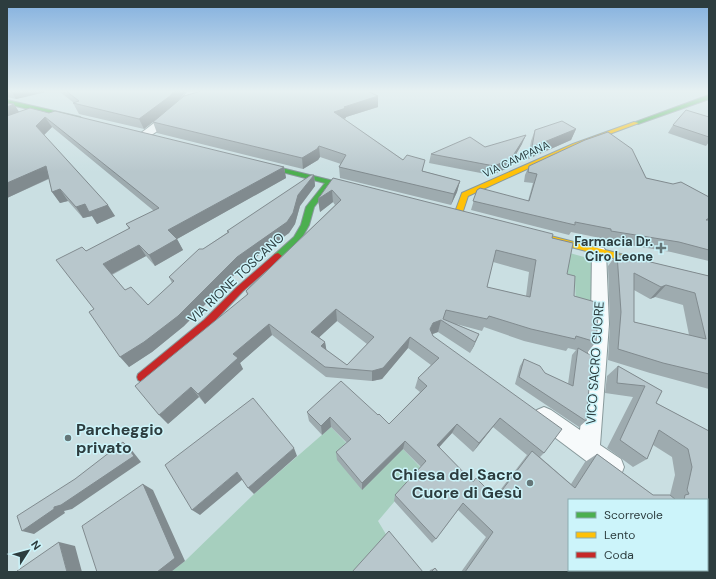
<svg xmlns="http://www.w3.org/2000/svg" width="716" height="579" font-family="'DM Sans',sans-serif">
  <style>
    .green { fill: #a6cfbe }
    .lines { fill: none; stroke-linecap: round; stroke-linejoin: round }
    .street-casing { stroke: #88999b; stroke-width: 2 }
    .fast-casing { stroke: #88999b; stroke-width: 2 }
    .slow-casing { stroke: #88999b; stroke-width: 2 }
    .jam-casing { stroke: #88999b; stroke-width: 2 }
    .street { fill: #f7fafb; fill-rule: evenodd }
    .fast { fill: #4caf50; fill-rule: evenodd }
    .slow { fill: #ffc107; fill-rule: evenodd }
    .jam { fill: #c62828; fill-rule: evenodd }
    .wall { fill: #9eabaf; fill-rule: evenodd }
    .shaded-wall { fill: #818b8f }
    .building { fill: #b8c7cc; stroke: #818b8f; fill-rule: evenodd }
    .poi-dot { fill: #647678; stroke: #ccf4fa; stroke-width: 1.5 }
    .labels { text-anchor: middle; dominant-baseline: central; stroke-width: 3; stroke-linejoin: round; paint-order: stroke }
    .far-street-label { font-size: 11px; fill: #2d3d3f; stroke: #ccf4fa }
    .poi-label { font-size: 13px; font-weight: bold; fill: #2d3d3f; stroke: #ccf4fa; text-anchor: end }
    .street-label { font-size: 13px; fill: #2d3d3f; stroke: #ccf4fa }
    .near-poi-label { font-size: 16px; font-weight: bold; fill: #2d3d3f; stroke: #ccf4fa; text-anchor: start }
  </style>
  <rect width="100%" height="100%" fill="#cadfe2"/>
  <path class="green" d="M566 252 595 260 596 317 576 311 575 280 562 276Z
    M331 427 351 448 403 449 422 469 378 521 387 536 355 572H171L185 561 254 494Z"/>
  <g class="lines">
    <defs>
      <path id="street" d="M188 91H198C189 102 155 141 141 137L140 135 141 133 175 107Z
        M599 247 604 248 606 252 609 324 600 445 621 459 624 467 621 475 613 478 605 475 537 424 534 417 537 410 544 407 551 410 580 430 591 324 592 252 594 248Z"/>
      <path id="fast" d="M709 95V99L638 124 633 123Z
        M7 100 80 117 83 119 80 121 7 104Z
        M257 162 362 188 363 190 359 192 331 185 314 207 309 225 300 241 281 258 278 259 274 256 275 254 294 237 301 225 306 207 325 183 255 165 254 164Z"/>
      <path id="slow" d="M634 122 639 123 577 146 468 196 461 217H455L454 215 462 193 573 144Z
        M543 234 644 260 648 263 644 266 540 239 539 237Z"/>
      <path id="jam" d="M278 253 282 256 281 258 243 291 210 326 146 380 142 382 138 380 137 377 138 374 204 320 237 287 275 254Z"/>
    </defs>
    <use href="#street" class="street-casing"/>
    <use href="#fast" class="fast-casing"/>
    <use href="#slow" class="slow-casing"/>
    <use href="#jam" class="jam-casing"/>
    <use href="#street" class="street"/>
    <use href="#fast" class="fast"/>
    <use href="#slow" class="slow"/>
    <use href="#jam" class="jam"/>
  </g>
  <path class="wall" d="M7 91H50L16 99 7 97Z
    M59 91H186L178 101 197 92 196 91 378 96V107L346 117V118L344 119 403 160 423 171 460 181 457 192 451 205 340 178 339 167 341 164 320 157 318 160 303 169 157 133 153 122 155 120 144 129 79 114 73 103H74Z
    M7 103 19 112 49 113 284 167 286 178 177 239 183 250 155 266 146 256 112 275 125 290 148 305 172 283 169 277 203 249 228 232 227 231 314 175 315 186 300 206 295 224 289 233 241 268 184 326 152 352 129 367 94 309 86 251 129 229 126 224 154 211 52 127 44 135 115 216 97 224 92 216 83 218 68 201 60 203 52 192 49 179 7 198Z
    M709 117V142L706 146 668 133 673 125Z
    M576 129 571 140 528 159 531 141 535 130Z
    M522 144 508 168 491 175 429 163 431 154 485 147Z
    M529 166 646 178 709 197V261L671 252 605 241V239L571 232 569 235 471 210 477 190 528 201 533 183 524 182 525 175Z
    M333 178 552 238 567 274 574 296 596 342 587 353 586 421 579 427 515 384 520 366 524 359 545 373 568 384 572 355 576 350 568 348 566 351 524 341 484 327 482 331 456 324 479 334 470 353 438 332 432 334 433 336 544 453 540 457 571 484 585 462 597 454 653 495H670L675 475 672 457 653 445 647 459 633 467 607 448 633 397 605 393 607 376 618 366 662 391 656 403 709 431V572H461L486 537 458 510 436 539 432 543 394 501 395 495 421 467 403 449 362 490 337 460 336 452 347 443 331 427 322 435 309 421 307 412 378 415 389 424 420 392 415 388 418 378 431 365 408 348 382 379 372 381 326 377 272 335 240 363 243 369 205 404 199 397 168 424 247 294 246 291 335 205 333 202 320 212 318 199ZM493 262 529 272 526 296 487 287ZM337 321 367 344 347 365 326 350 325 342 319 337ZM493 427 527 455 524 459 495 497 473 482 439 447 452 433 473 452ZM569 500H707L569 570Z
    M617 254 709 276V389L650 373 608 360 610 324 608 266ZM634 290 650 299 655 297 683 305 689 335 634 322Z
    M435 568 438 572H429L430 570Z"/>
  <path class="shaded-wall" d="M11 91H50L16 99Z
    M174 91H186L174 106 144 129 139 119Z
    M378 96V107L346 117V118L334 122V112L344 107Z
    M14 104 21 115 7 120V107Z
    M45 117 52 127 43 136 36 126Z
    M576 129 571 140 528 159 532 147Z
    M526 135 522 144 508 168 491 175 494 166Z
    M319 146 320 157 318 160 303 169 302 158Z
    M46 166 54 176 7 198V183Z
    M284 167 286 178 177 239 183 250 155 266 149 255 168 230Z
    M314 175 315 186 300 206 295 224 289 233 241 268 184 326 152 352 129 367 120 357 237 257 298 195Z
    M460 181 457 192 451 205 454 194Z
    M60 189 68 201 60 203 52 192Z
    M332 190 333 202 320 212 318 199Z
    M85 204 108 205 115 216 97 224 92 216 83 218 76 207Z
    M139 245 146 256 110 275 103 264Z
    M666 285 655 297 650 299 661 287Z
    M336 309 337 321 313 343 311 332Z
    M441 320 438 332 430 335V329L433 323Z
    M269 324 272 335 240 363 243 369 205 404 198 394 233 354Z
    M479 334 474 346 470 353 475 342Z
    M410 337 408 348 382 379 372 381V371Z
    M325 342 327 353 321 346Z
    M191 387 199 397 168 424 159 415Z
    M330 417 331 427 322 435 321 426Z
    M500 418 493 427 473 452 479 443Z
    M457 424 452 433 433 454 437 445Z
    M405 441 403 449 362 490V483Z
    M123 442 130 448 141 462 72 509 64 511 65 513 34 534 22 531 54 507Z
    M294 448 297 456 254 494 248 488Z
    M237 472 243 479 200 515 192 510Z
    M143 484 153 490 185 561 171 572H157Z
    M59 542 75 546 82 572H67Z"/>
  <path class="building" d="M66 91H174L170 96 139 119 73 103 79 101Z
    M201 91H367L378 96 344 107 346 108 334 112 403 160 407 155 425 160 422 171 460 181 454 194 339 167 346 155 319 146 317 149 302 158 153 122 184 96Z
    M7 103 14 104 7 107Z
    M30 108 49 113 55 111 284 167 168 230 177 239 149 255 139 245 103 264 125 290 131 287 148 305 174 281 169 277 199 249H203L229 232 227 231 311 175H314L298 195 293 213 287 222 237 257 178 316 144 342 120 357 89 312 94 309 56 260 82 247 86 251 130 228 126 224 159 208 45 117 36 126 108 205 89 212 85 204 76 207 60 189 52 192 46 166 7 183V116Z
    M686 110 709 117V137L673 125Z
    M562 121 576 129 532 147 535 130Z
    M608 132 632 149 646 178 673 184 681 182 709 197V218L706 220H709V250L679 242 611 231V229L575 222V225L473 201 477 190 480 188 529 201 537 174 528 172 529 166 585 140Z
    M526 135 511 159 494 166 431 154 470 137 485 147Z
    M333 178 553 234 552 238 573 243 567 274 575 276 574 296 599 303 596 342 576 336 575 339 531 329 489 316 487 319 446 310 443 319 479 334 475 342 441 320 433 323 430 329 433 336 562 429 544 453 500 418 479 443 457 424 437 445 473 482 476 478 496 498 532 451 575 488 597 454 653 495H670L676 500H569V570H707V500H684L685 495 689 494 687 490 692 467 688 449 659 430 647 459 620 440 645 386 617 383 618 366 662 391 656 403 709 431V572H465L493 532 463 503 436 539 395 495 426 461 405 441 362 483 336 452 351 439 330 417 321 426 307 412 341 381 378 415 379 414 389 424 427 386 418 378 439 358 410 337 383 368 372 371 325 367 269 324 233 354 238 358 198 394 191 387 159 415 135 386 248 294 246 291 341 200 332 190 318 199ZM496 250 536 260 530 297 487 287ZM336 309 374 337 347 365 321 346 325 342 311 332Z
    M617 254 709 276V374L663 363 618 349 621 312ZM634 273 661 287 666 285 695 293 706 339 634 322Z
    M578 348 592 356 586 421 519 377 524 359 540 366 545 373 573 386Z
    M253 398 294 448 248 488 237 472 192 510 165 465Z
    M123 442 134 456 61 505 54 507V509L22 531 17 516 75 479Z
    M143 484 175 558 157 572H97L82 526Z
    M389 531 423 572H352Z
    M59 542 67 572H17V571Z
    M435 568 438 572H431Z"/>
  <linearGradient id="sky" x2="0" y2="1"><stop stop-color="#83b0de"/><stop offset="0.53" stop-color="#e7f1f2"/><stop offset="1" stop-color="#e7f1f2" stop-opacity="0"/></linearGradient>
  <rect width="716" height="172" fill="url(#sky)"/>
  <g class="poi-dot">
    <path d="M659 242h4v4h4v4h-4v4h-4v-4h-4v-4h4z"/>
    <circle cx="68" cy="438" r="4"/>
    <circle cx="530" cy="483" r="4"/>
  </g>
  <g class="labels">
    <g class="far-street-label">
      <text transform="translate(516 159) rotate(-25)">VIA CAMPANA</text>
    </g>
    <g class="poi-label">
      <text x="653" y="241">Farmacia Dr.<tspan x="653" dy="15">Ciro Leone</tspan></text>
    </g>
    <g class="street-label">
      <text transform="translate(236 278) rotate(-43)">VIA RIONE TOSCANO</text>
      <text transform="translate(595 363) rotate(-86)">VICO SACRO CUORE</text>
    </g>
    <g class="near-poi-label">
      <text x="76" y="429">Parcheggio<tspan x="76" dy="18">privato</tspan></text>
      <text x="522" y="474" text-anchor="end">Chiesa del Sacro<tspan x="522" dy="18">Cuore di Gesù</tspan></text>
    </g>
  </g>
  <rect width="716" height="579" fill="none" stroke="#2d3d3f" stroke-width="16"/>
  <rect x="568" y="499" width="140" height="72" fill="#ccf4fa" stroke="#8cabaf"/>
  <rect x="576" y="512" width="20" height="6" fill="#4caf50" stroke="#8cabaf"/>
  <text x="604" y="519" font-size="12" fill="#2d3d3f">Scorrevole</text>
  <rect x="576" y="532" width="20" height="6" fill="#ffc107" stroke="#8cabaf"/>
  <text x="604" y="539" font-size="12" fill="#2d3d3f">Lento</text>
  <rect x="576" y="552" width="20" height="6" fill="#c62828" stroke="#8cabaf"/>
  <text x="604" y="559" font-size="12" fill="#2d3d3f">Coda</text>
  <g transform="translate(28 551) rotate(54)" stroke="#ccf4fa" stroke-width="3" paint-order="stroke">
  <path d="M0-3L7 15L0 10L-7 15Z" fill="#2d3d3f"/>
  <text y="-6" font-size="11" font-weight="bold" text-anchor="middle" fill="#2d3d3f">N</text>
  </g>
</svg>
